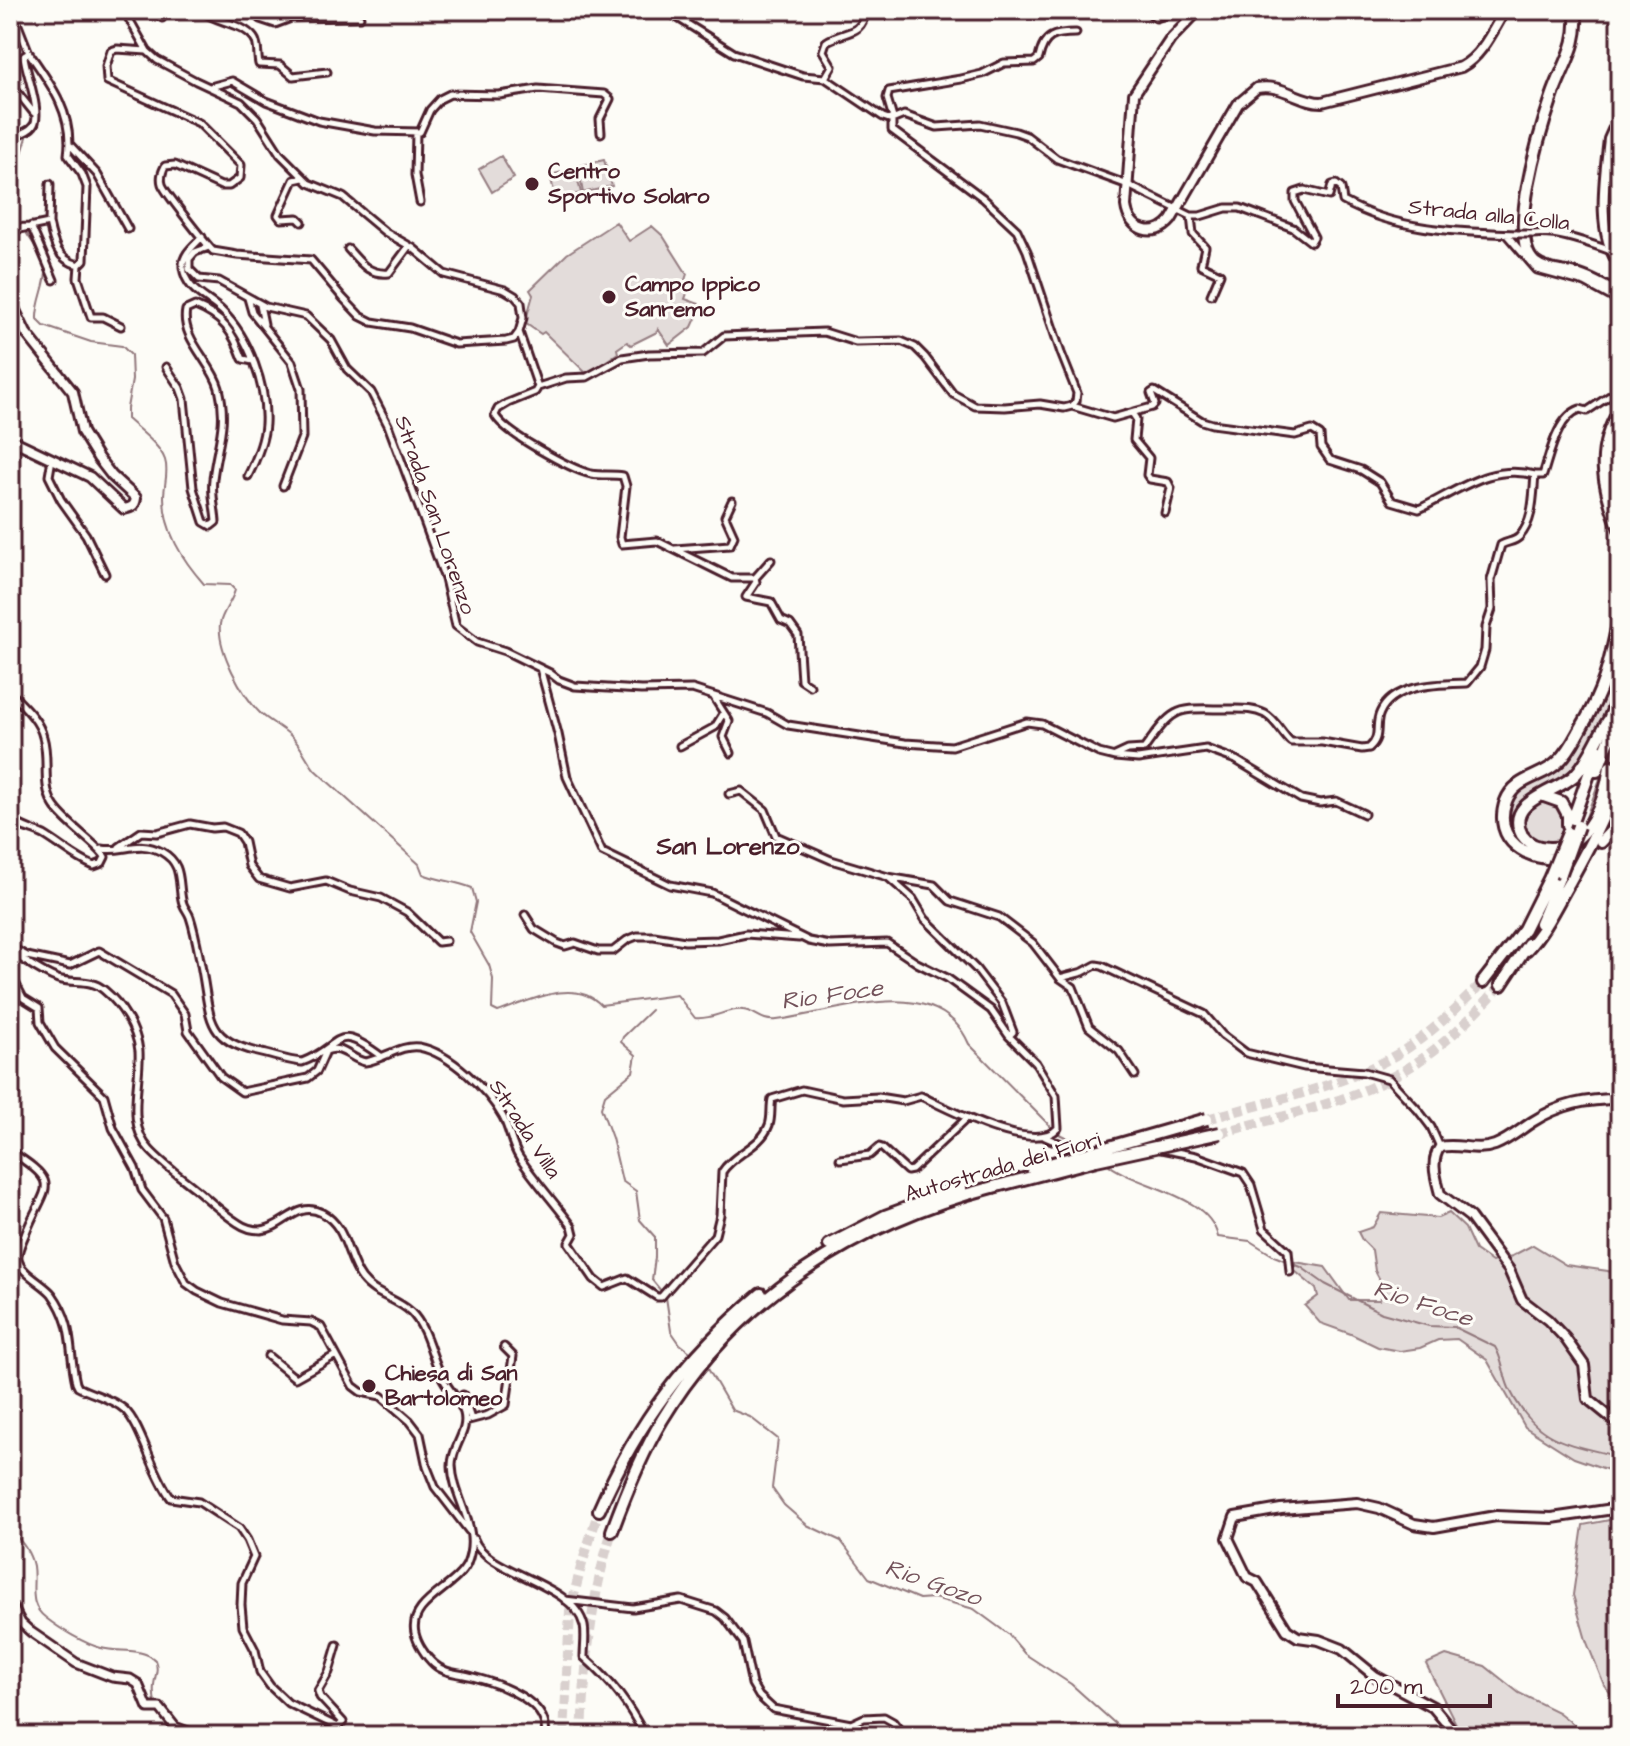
<svg xmlns="http://www.w3.org/2000/svg" width="1630" height="1746" font-family="'Architects Daughter',sans-serif">
  <style>
    .green { fill: #e3dcda; stroke: #967e82; stroke-width: 2 }
    .lines { fill: none; stroke-linecap: round; stroke-linejoin: round }
    .stream { stroke: #91777b; stroke-width: 2 }
    .motorway-tunnel { stroke: #d9d0ce; stroke-width: 10; stroke-dasharray: 10 5; stroke-linecap: butt }
    .minor-casing { stroke: #4a1f2b; stroke-width: 11 }
    .tertiary-casing { stroke: #4a1f2b; stroke-width: 13 }
    .secondary-casing { stroke: #4a1f2b; stroke-width: 14 }
    .motorway-casing { stroke: #4a1f2b; stroke-width: 16 }
    .minor { stroke: #fdfcf7; stroke-width: 5 }
    .tertiary { stroke: #fdfcf7; stroke-width: 7 }
    .secondary { stroke: #fdfcf7; stroke-width: 8 }
    .motorway { stroke: #fdfcf7; stroke-width: 10 }
    .minor-bridge-casing { stroke: #4a1f2b; stroke-width: 11; stroke-linecap: butt }
    .motorway-bridge-casing { stroke: #4a1f2b; stroke-width: 16; stroke-linecap: butt }
    .minor-bridge { stroke: #fdfcf7; stroke-width: 5 }
    .motorway-bridge { stroke: #fdfcf7; stroke-width: 10 }
    .poi-dot { fill: #4a1f2b; stroke: #fdfcf7; stroke-width: 3 }
    .labels { text-anchor: middle; dominant-baseline: central; stroke-width: 6; stroke-linejoin: round; paint-order: stroke }
    .poi-label { font-size: 22px; font-weight: bold; fill: #4a1f2b; stroke: #fdfcf7; text-anchor: start }
    .street-label { font-size: 22px; fill: #4a1f2b; stroke: #fdfcf7 }
    .neighbourhood-label { font-size: 24px; font-weight: bold; fill: #4a1f2b; stroke: #fdfcf7 }
    .water-label { font-size: 24px; font-style: italic; fill: #73525a; stroke: #fdfcf7 }
  </style>
  <rect width="100%" height="100%" fill="#fdfcf7"/>
  <filter id="ink" filterUnits="userSpaceOnUse"><feTurbulence type="fractalNoise" baseFrequency=".0125" numOctaves="2"/><feDisplacementMap in="SourceGraphic" scale="16" xChannelSelector="R" yChannelSelector="G"/><feConvolveMatrix kernelMatrix="1 2 1 2 8 2 1 2 1" color-interpolation-filters="sRGB"/></filter>
  <g filter="url(#ink)">
    <path class="green" d="M501 156 514 178 492 192 479 169Z
      M604 160 612 186 583 193 578 166Z
      M575 169 581 193 556 200 550 175Z
      M616 222 629 241 652 226 663 236 687 274 684 283 690 285 685 299 699 304 698 314 692 327 669 345 658 329 657 332 631 345 627 342 617 349 618 353 587 374 544 332 541 334 525 323 533 295 530 290 567 254Z
      M1620 664V678L1586 755 1572 776 1531 796 1518 832 1555 852 1553 857 1532 854 1509 833 1506 809 1514 792 1547 774 1603 697 1609 680 1617 681Z
      M1620 724V741L1608 803 1552 909 1570 861 1576 859 1575 854H1572L1600 796 1582 828Z
      M1547 799 1562 809 1565 824 1558 844C1551 844 1543 846 1537 843 1512 832 1525 805 1547 799Z
      M1381 1213 1438 1218 1449 1213 1465 1228 1475 1250 1492 1262 1512 1256 1533 1245 1566 1265 1608 1271 1620 1276V1474L1574 1458 1525 1427 1487 1360 1457 1339 1438 1340 1420 1348 1400 1351 1378 1347 1351 1334 1320 1323 1305 1306 1318 1296 1316 1289 1295 1271V1262L1325 1267 1349 1300H1379L1386 1291 1375 1271 1372 1250 1362 1240 1358 1232 1373 1227Z
      M1620 1518V1705L1604 1685 1586 1640 1573 1595 1583 1525Z
      M1446 1655 1485 1666 1519 1693 1558 1712 1581 1730 1593 1736H1462L1426 1664Z"/>
    <g class="lines">
      <path class="stream" d="M20 223C6 193 19 165 27 137
        M27 234C33 244 44 256 46 268 48 281 36 303 37 319L44 326 91 342 122 346 131 355 132 380 127 408V419C139 430 160 445 165 460 169 472 164 484 164 497 164 531 182 559 204 584L230 585 235 590C232 602 222 612 220 624 217 650 242 695 260 713 269 721 281 727 290 735 302 746 306 759 315 770L419 864 423 874C439 881 455 881 472 888L476 902 470 932 489 965 493 979 492 1009 498 1012C529 1001 574 977 601 1005L677 995 695 1018C714 1020 726 1008 743 1010 756 1011 760 1022 777 1020 836 1013 937 970 969 1044L1052 1128
        M651 1010 623 1037 621 1042 636 1055 633 1072 605 1095 601 1108 612 1138 622 1181 636 1191 640 1220 655 1237V1257L652 1280 666 1297 671 1331 680 1344 694 1355
        M1057 1133 1090 1149
        M1104 1161C1134 1188 1208 1192 1218 1237L1250 1241 1274 1256 1301 1267 1325 1284 1382 1313 1429 1326 1454 1327 1495 1347C1503 1360 1503 1375 1509 1388 1536 1443 1566 1443 1620 1457
        M707 1367 732 1410 750 1417 778 1439 772 1488 784 1505 807 1525 841 1541 869 1578 919 1599 934 1598 974 1609 1008 1634 1025 1654 1071 1684 1129 1736
        M10 1530C21 1540 30 1551 33 1566 36 1586 27 1604 46 1618 60 1629 85 1644 101 1648 119 1653 142 1647 155 1660 159 1670 155 1675 154 1685 152 1706 162 1725 178 1736"/>
      <path class="motorway-tunnel" d="M1611 713 1613 681
        M1610 767 1611 737
        M1207 1119C1275 1100 1349 1086 1409 1047 1436 1029 1460 1005 1483 982
        M1220 1133C1278 1117 1341 1105 1394 1076 1436 1054 1470 1020 1501 985
        M564 1736 570 1611 581 1567 599 1510
        M582 1736C585 1664 590 1601 612 1531"/>
      <defs>
        <path id="minor" d="M12 10 29 53
          M124 10 147 51 157 60 196 81 241 102 257 118 280 154 309 183 343 197 385 232 413 248 444 274 505 290 515 296 521 303 523 318 519 332 514 339 506 341 456 344 410 328 372 322 360 316 343 298 311 260 237 255 213 251C207 245 163 190 162 184 160 177 162 172 165 166L175 165 221 186H229L240 178 241 165 199 123 107 81 106 66 111 51 117 49 147 51
          M155 10 162 18
          M201 10C215 23 242 22 254 38 259 44 257 57 259 64L280 65 293 76 327 72
          M253 10 260 19 275 24 291 18 360 17
          M665 10 734 53 803 76 825 78 883 117 892 120 904 115 937 127 980 124 1016 132 1027 136 1057 159 1128 185 1191 216H1200L1226 208H1240L1293 228 1311 242 1314 237 1295 201V193L1304 190 1329 196 1332 185 1336 184 1341 188 1343 201C1397 231 1458 232 1517 234
          M1146 10 1156 18 1177 10
          M10 67 13 84
          M825 78 832 66 823 51 826 42C845 29 861 38 866 10
          M10 83 34 113
          M210 87 232 81 266 101 319 121 375 131 420 132 430 110 440 99 450 94 499 95 538 89 604 94 610 99 600 119 601 133
          M893 118 887 98 889 91 961 79 982 74 1004 63 1034 62 1039 58C1044 35 1054 33 1076 33
          M416 132 415 175 420 202
          M10 138C17 135 29 132 33 126 43 115 25 70 24 56L29 53C51 84 74 115 68 155L82 174 87 187 84 260 79 265C57 260 53 242 49 223L10 231
          M71 146 97 174 128 229
          M1191 216 1193 234 1205 247 1201 265 1220 274 1211 295
          M302 222 298 218 281 219 278 215 294 180 303 178
          M49 223 50 184
          M31 226 54 280
          M10 228 29 227
          M1506 234 1537 270 1585 283 1620 302
          M1532 234C1563 231 1592 245 1620 254
          M202 237C195 245 182 254 183 267 186 291 207 297 222 311 249 337 267 387 265 424 264 442 256 460 248 476
          M209 247 195 252 189 259V269L199 279 219 281 266 307 306 316 331 340 347 369 371 392 388 425 425 524 445 579 456 626 477 642 505 651 550 673 559 680 575 686 641 690 692 689 767 713 788 725 905 743 952 746 1027 722 1042 724 1099 753 1115 757 1138 759 1206 749 1236 760 1301 799 1320 803 1336 801 1364 814
          M348 249C361 263 368 275 389 273L409 246
          M79 265 78 278 91 317H103L121 326
          M248 298 252 312 292 362 301 389 302 437 283 486
          M260 305 264 324
          M519 332 538 387 566 378 587 377 622 358 649 354 703 353 724 336 824 332 856 342 901 341 915 347 925 357 953 394 975 406 1005 407 1040 404 1064 408 1072 406 1076 401 1077 393 1061 353 1027 251 1017 230 983 198 892 130V120
          M166 367 180 388 184 399 193 488 204 522 211 526 216 522C215 507 211 494 213 479 217 444 228 425 219 388 212 362 180 338 186 310L195 306C223 317 233 332 243 359L253 361
          M538 387 535 392 508 403 498 409 495 415C504 433 571 469 591 474 602 476 613 474 623 476L626 486 620 537 622 544 657 541 732 578H755L756 582 746 597 771 602 781 620 790 624 798 635 801 680 810 686
          M1072 406 1113 418 1152 407 1155 404 1151 393 1154 391 1202 421 1212 424 1295 435 1312 430 1320 435 1321 447 1330 460 1361 470 1380 482 1392 501 1419 509C1458 491 1490 463 1535 475
          M1132 413 1136 419 1134 440 1149 458 1147 475 1150 479 1168 482 1171 488 1165 513
          M52 459 49 476 61 500 86 535 105 574
          M675 549 730 545 734 536 725 516 732 501
          M755 578 771 560
          M10 692C22 705 39 719 43 737 50 759 41 784 53 804 63 822 101 847 105 857L102 863 94 866C76 859 61 845 44 835 32 829 20 828 10 818
          M713 696 729 721 723 737 731 753
          M680 746 715 727 723 714
          M1115 756 1128 750 1144 749C1176 704 1176 709 1228 709 1241 709 1253 708 1265 714 1277 721 1281 733 1291 742H1322L1362 749 1369 748C1382 737 1374 726 1380 713 1393 683 1440 684 1467 683L1480 667 1485 650 1486 627 1492 609 1491 580 1501 545C1508 541 1514 542 1519 537 1534 521 1533 495 1535 475H1543C1550 454 1557 417 1580 409L1587 411 1620 389
          M729 794 741 791 765 810 776 836 831 860 888 877 913 899 925 919 976 969 1002 1003 1013 1032 1009 1036
          M119 847 141 832 157 833 190 824 212 828 223 827 238 833 244 842 249 866 259 879 290 888 326 881 350 891 381 898 407 912 438 942 446 941
          M102 849C124 853 138 839 162 852 183 864 178 881 182 900 183 907 188 911 190 917 195 932 198 950 201 965 212 1020 203 1041 266 1054 278 1057 289 1061 302 1062 343 1047 333 1020 382 1057
          M888 877 934 885 950 901 999 917 1033 943 1060 978 1073 987 1089 1027 1119 1051 1135 1075
          M525 915 534 929 557 943 565 946 575 943 598 951H613L627 940 637 936H654L685 941 718 940 746 934 799 938
          M10 951 16 950 27 956 70 965 99 951 171 994 185 1014 188 1031 221 1077 242 1092 308 1078 317 1071 326 1051C342 1044 350 1059 365 1062 382 1060 401 1044 419 1047 450 1053 488 1090 503 1117 510 1130 511 1144 519 1157 535 1181 555 1203 572 1226L574 1234 569 1243 594 1279 604 1287 627 1278 657 1297H661L715 1235 720 1215 722 1172C734 1153 761 1147 769 1125 772 1117 770 1107 772 1099L802 1090 843 1099 878 1097 903 1101 921 1096C948 1109 1034 1155 1058 1128L1056 1096 1036 1063 1009 1036 991 1010 947 978 917 963 887 943 830 945 809 941 712 893 670 885 602 852 567 777 558 734 540 668
          M11 952C26 961 41 973 58 979 73 984 90 978 104 990 121 1004 137 1029 139 1051 141 1083 125 1124 150 1150 164 1165 181 1177 196 1189 210 1201 223 1214 238 1223 245 1228 253 1230 261 1230 284 1228 297 1200 322 1213 348 1227 346 1258 362 1279 374 1295 396 1298 411 1312 428 1329 431 1357 442 1377 448 1389 460 1400 464 1413 469 1432 452 1446 452 1465 453 1500 482 1528 467 1564 456 1588 408 1602 415 1633 417 1643 426 1657 434 1664 445 1674 460 1673 473 1677 500 1684 551 1702 545 1736
          M10 973 23 998 39 1008 40 1022 55 1048 104 1096 113 1128 135 1168 142 1190 163 1218 175 1262 186 1283 197 1291 222 1303 282 1320 311 1322 321 1327 353 1386 361 1392 381 1396 410 1421 420 1434 427 1467 435 1487 469 1531
          M1060 978 1083 972 1096 965 1102 966 1204 1014 1222 1035 1246 1053 1304 1067 1364 1072 1389 1079 1418 1110 1431 1127 1440 1147
          M1045 1137 1080 1152
          M1161 1149 1196 1156 1243 1173 1251 1185 1264 1229 1288 1251 1290 1272
          M10 1151C65 1186 44 1185 25 1235 22 1242 17 1251 18 1259 20 1273 43 1283 52 1294 75 1326 68 1349 76 1383L78 1387C93 1395 111 1398 124 1409 141 1424 153 1475 171 1498L199 1502 239 1528 247 1540 254 1557 242 1583 241 1605 243 1627 255 1650 260 1672 270 1686 288 1703 338 1727 343 1722 320 1697 318 1691 329 1672 337 1645
          M840 1159 870 1155 879 1147 882 1148 907 1171 912 1170 966 1119
          M268 1356 295 1378 336 1355
          M463 1395 471 1419
          M465 1421 488 1415 506 1405 513 1356 504 1347
          M474 1539C486 1574 574 1582 584 1626 586 1635 584 1648 584 1657 612 1682 628 1703 645 1736
          M565 1600 633 1608 681 1600 716 1611 725 1618 743 1642 752 1684 759 1696 773 1709 851 1724 864 1718 884 1717 893 1722 904 1736"/>
        <path id="tertiary" d="M10 1603 21 1623 31 1632 76 1663 112 1677 130 1679 138 1684 148 1708H160L175 1727 199 1736"/>
        <path id="secondary" d="M1199 10 1170 40 1134 94 1126 206C1129 231 1155 239 1171 220L1238 104 1257 88C1282 83 1299 102 1322 102L1461 67C1482 56 1493 30 1505 10
          M1620 123 1613 130 1609 139C1605 175 1595 236 1620 265
          M10 300 26 333 73 392 82 432 98 458 112 476 136 498C135 506 132 507 124 509L90 477 10 439
          M1620 1099C1586 1099 1560 1104 1532 1122 1520 1130 1508 1140 1495 1145 1476 1152 1459 1143 1440 1147 1430 1161 1436 1178 1440 1194L1470 1217 1509 1270 1522 1300 1548 1320 1565 1338 1584 1365 1588 1399 1620 1425
          M1457 1736 1433 1707 1375 1676 1342 1649 1319 1640 1298 1637 1287 1630 1257 1582 1247 1577 1228 1538 1235 1517 1281 1509 1357 1503 1379 1508 1414 1524 1434 1527 1496 1516 1552 1518 1620 1508"/>
        <path id="motorway" d="M1575 10C1581 44 1562 66 1552 97 1541 129 1506 239 1535 263 1546 272 1562 271 1576 275 1592 279 1606 288 1620 296
          M1620 410C1594 451 1603 488 1620 529
          M1605 478 1620 429
          M1608 721C1597 738 1590 759 1576 774 1560 792 1503 800 1522 835 1528 844 1538 848 1549 848 1589 849 1605 800 1610 767
          M1606 727 1620 692
          M1597 771 1620 712
          M1544 796 1561 802 1568 815V825
          M1568 833 1598 749
          M1601 842 1620 822
          M1563 858C1529 862 1492 841 1506 801 1515 777 1543 778 1559 761 1568 753 1574 741 1580 730 1606 687 1610 662 1620 614
          M1540 923 1561 873
          M1526 950C1545 930 1556 905 1570 881 1594 836 1621 794 1619 741
          M1483 982 1524 929 1550 877
          M1501 985 1528 944
          M829 1245 885 1216 961 1188
          M599 1510C638 1421 687 1356 761 1294
          M612 1531C626 1493 641 1455 662 1420 735 1298 857 1222 993 1187"/>
      </defs>
      <use href="#minor" class="minor-casing"/>
      <use href="#tertiary" class="tertiary-casing"/>
      <use href="#secondary" class="secondary-casing"/>
      <use href="#motorway" class="motorway-casing"/>
      <use href="#minor" class="minor"/>
      <use href="#tertiary" class="tertiary"/>
      <use href="#secondary" class="secondary"/>
      <use href="#motorway" class="motorway"/>
      <defs>
        <path id="minor-bridge" d="M1517 234H1532"/>
        <path id="motorway-bridge" d="M1561 873 1578 826
          M1550 877 1568 833
          M1032 1169 1207 1119
          M993 1187 1096 1160 1220 1133"/>
      </defs>
      <use href="#minor-bridge" class="minor-bridge-casing"/>
      <use href="#motorway-bridge" class="motorway-bridge-casing"/>
      <use href="#minor-bridge" class="minor-bridge"/>
      <use href="#motorway-bridge" class="motorway-bridge"/>
    </g>
  </g>
  <g class="poi-dot">
    <circle cx="532" cy="184" r="8"/>
    <circle cx="609" cy="297" r="8"/>
    <circle cx="369" cy="1386" r="8"/>
  </g>
  <g class="labels">
    <g class="poi-label">
      <text x="548" y="171">Centro<tspan x="548" dy="25">Sportivo Solaro</tspan></text>
      <text x="625" y="284">Campo Ippico<tspan x="625" dy="25">Sanremo</tspan></text>
      <text x="385" y="1373">Chiesa di San<tspan x="385" dy="25">Bartolomeo</tspan></text>
    </g>
    <g class="street-label">
      <text transform="translate(1489 215) rotate(6)">Strada alla Colla</text>
      <text transform="translate(435 515) rotate(71)">Strada San Lorenzo</text>
      <text transform="translate(525 1129) rotate(57)">Strada Villa</text>
      <text transform="translate(1003 1167) rotate(-16)">Autostrada dei Fiori</text>
    </g>
    <g class="neighbourhood-label">
      <text x="728" y="847">San Lorenzo</text>
    </g>
    <g class="water-label">
      <text transform="translate(832 995) rotate(-8)">Rio Foce</text>
      <text transform="translate(1423 1304) rotate(18)">Rio Foce</text>
      <text transform="translate(933 1583) rotate(19)">Rio Gozo</text>
    </g>
  </g>
  <rect width="1630" height="1746" fill="none" stroke="#fdfcf7" stroke-width="40"/>
  <rect x="20" y="20" width="1590" height="1706" fill="none" stroke="#4a1f2b" stroke-width="3" filter="url(#ink)"/>
  <path d="M1338 1694v12h152v-12" fill="none" stroke="#4a1f2b" stroke-width="4"/>
  <text x="1350" y="1694" font-size="24" fill="#4a1f2b" stroke="#fdfcf7" stroke-width="6" paint-order="stroke">200 m</text>
</svg>
